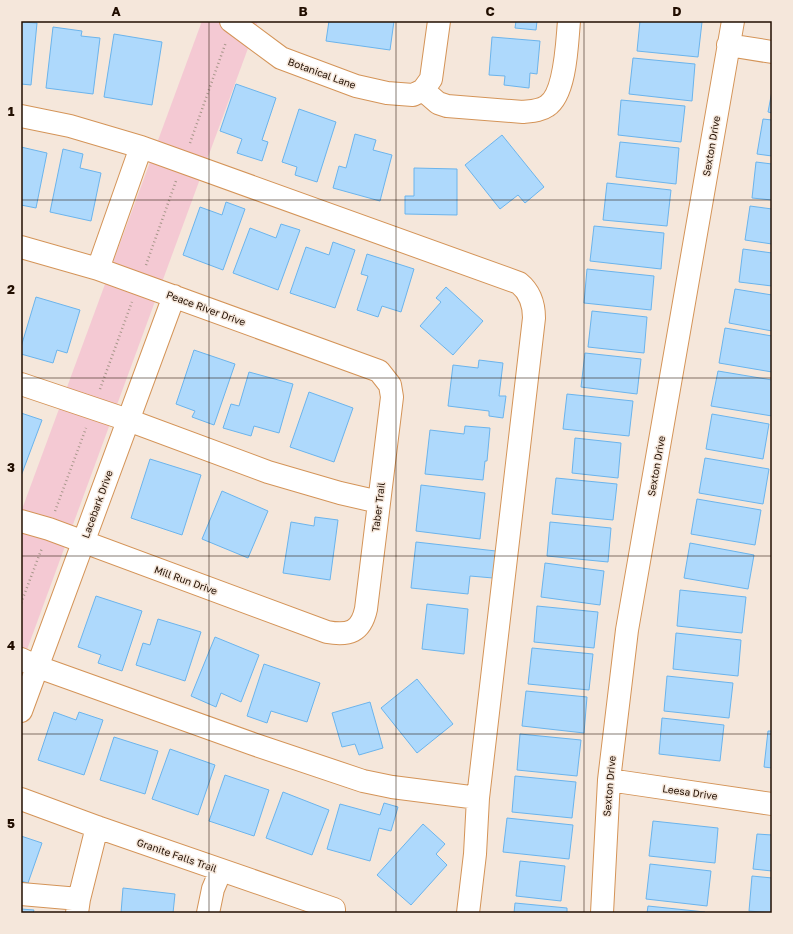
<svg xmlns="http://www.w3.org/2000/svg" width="793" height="934" viewBox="0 0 793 934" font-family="'Golos Text',sans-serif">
	<rect width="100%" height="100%" fill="#f5e7db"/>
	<path fill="#f4c9d3" d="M 202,21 L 258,21 L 21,666 L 21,512 Z"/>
	<path fill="#aed9fc" stroke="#6bb4ec" d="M 329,21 L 394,21 L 390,50 L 326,41 Z
		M 516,21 L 537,21 L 536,30 L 515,28 Z
		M 640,21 L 702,22 L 698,57 L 637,51 Z
		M 21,22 L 37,23 L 31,85 L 21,84 Z
		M 53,27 L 82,31 L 81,36 L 100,38 L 93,94 L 46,88 Z
		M 114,34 L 162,42 L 152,105 L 104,97 Z
		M 492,37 L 540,41 L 537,74 L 530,73 L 529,88 L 504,85 L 505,76 L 489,75 Z
		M 633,58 L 695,64 L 692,101 L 629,94 Z
		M 236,84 L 276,98 L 262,140 L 268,142 L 262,161 L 237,153 L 242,139 L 220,131 Z
		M 772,91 L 772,113 L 768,112 Z
		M 621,100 L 685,106 L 681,142 L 618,135 Z
		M 299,109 L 336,122 L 317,182 L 295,175 L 297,167 L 282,162 Z
		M 763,119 L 772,120 L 772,156 L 757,154 Z
		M 355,134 L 376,140 L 373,150 L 392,155 L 380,201 L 333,188 L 339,166 L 346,168 Z
		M 502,135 L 544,187 L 525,203 L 518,195 L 500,209 L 465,165 Z
		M 620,142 L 679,148 L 676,184 L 616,177 Z
		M 21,147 L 47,153 L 36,208 L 21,205 Z
		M 63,149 L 83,154 L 80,168 L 101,173 L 91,221 L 50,212 Z
		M 756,162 L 772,164 L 772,200 L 752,198 Z
		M 414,168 L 457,169 L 457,215 L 405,214 L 405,196 L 414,196 Z
		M 607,183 L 671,190 L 667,226 L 603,220 Z
		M 226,202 L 245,209 L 223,270 L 183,255 L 200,207 L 222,215 Z
		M 750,206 L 772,209 L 772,244 L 745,240 Z
		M 281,224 L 300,230 L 278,290 L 233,273 L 250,228 L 276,238 Z
		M 594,226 L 664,233 L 661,269 L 590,261 Z
		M 333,242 L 355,250 L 335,308 L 290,293 L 306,247 L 329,255 Z
		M 743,249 L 772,253 L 772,286 L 739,282 Z
		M 367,254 L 414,269 L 401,312 L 382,306 L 378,317 L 357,310 L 368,276 L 361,274 Z
		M 587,269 L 654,276 L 651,310 L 584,303 Z
		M 446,287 L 483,321 L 453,355 L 420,326 L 441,302 L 436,298 Z
		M 735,289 L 772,295 L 772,331 L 729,323 Z
		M 36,297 L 80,310 L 67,353 L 57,350 L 53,363 L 21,354 L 21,347 Z
		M 592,311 L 647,317 L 644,353 L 588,347 Z
		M 725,328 L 772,336 L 772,372 L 719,363 Z
		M 194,350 L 235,364 L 214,425 L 192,417 L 195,411 L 176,404 Z
		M 585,353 L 641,359 L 637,394 L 581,387 Z
		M 479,360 L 503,363 L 499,396 L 506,396 L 503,418 L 489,416 L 489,411 L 448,406 L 453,365 L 478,368 Z
		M 718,371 L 772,380 L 772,416 L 711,406 Z
		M 249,372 L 293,384 L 279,433 L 254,426 L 251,436 L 223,428 L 231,404 L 239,406 Z
		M 309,392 L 353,408 L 334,462 L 290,447 Z
		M 567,394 L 633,401 L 629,436 L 563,429 Z
		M 21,413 L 42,420 L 21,476 Z
		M 712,414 L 769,424 L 763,459 L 706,449 Z
		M 465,426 L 490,428 L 487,461 L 485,461 L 483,480 L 425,474 L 430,430 L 464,434 Z
		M 575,438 L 621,443 L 618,478 L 572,473 Z
		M 705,458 L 769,469 L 763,504 L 699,493 Z
		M 150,459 L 201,475 L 182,535 L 131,518 Z
		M 556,478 L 617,484 L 613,520 L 552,514 Z
		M 421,485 L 485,493 L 480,539 L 416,531 Z
		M 222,491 L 268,511 L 248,558 L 202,539 Z
		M 697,499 L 761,510 L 755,545 L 691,534 Z
		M 315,517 L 338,520 L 330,580 L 283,573 L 291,522 L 314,526 Z
		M 550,522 L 611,528 L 608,562 L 547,556 Z
		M 416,542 L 496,551 L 493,578 L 470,576 L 468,594 L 411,588 Z
		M 690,543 L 754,555 L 748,589 L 684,578 Z
		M 545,563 L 604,571 L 600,605 L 541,597 Z
		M 680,590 L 746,597 L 742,633 L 677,626 Z
		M 96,596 L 142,611 L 122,671 L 98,663 L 101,655 L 78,647 Z
		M 427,604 L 468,609 L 464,654 L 422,649 Z
		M 537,606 L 598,612 L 594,648 L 534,642 Z
		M 158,619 L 201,632 L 185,681 L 136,665 L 143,643 L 150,645 Z
		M 676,633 L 741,640 L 738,676 L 673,669 Z
		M 215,637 L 259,655 L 241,702 L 221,693 L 216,707 L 191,696 Z
		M 532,648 L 593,654 L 589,690 L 528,684 Z
		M 264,664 L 320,683 L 307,722 L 271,711 L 267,723 L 247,716 Z
		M 667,676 L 733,683 L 729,718 L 664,711 Z
		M 417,679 L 453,724 L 417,753 L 381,708 Z
		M 526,691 L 587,697 L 584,733 L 522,726 Z
		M 370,702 L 383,748 L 359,755 L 355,744 L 342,747 L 332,713 Z
		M 54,712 L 76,720 L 79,712 L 103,720 L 84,775 L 38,760 Z
		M 662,718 L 724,725 L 720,761 L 659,754 Z
		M 768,731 L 772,731 L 772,768 L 764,767 Z
		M 520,734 L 581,740 L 577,776 L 517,770 Z
		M 114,737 L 158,751 L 145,794 L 100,780 Z
		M 170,749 L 215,765 L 198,815 L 152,799 Z
		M 225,775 L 269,790 L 254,836 L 209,821 Z
		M 515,776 L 576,782 L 572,818 L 512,812 Z
		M 283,792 L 329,810 L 312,855 L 266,838 Z
		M 384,803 L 398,807 L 391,831 L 379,828 L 370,861 L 327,849 L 340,804 L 380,815 Z
		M 507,818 L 573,825 L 569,859 L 503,852 Z
		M 653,821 L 718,828 L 715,863 L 649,856 Z
		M 423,824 L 445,844 L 436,854 L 447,865 L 411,905 L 377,875 Z
		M 757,834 L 772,835 L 772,871 L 753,869 Z
		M 21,836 L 42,843 L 28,883 L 21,881 Z
		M 520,861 L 565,866 L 561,901 L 516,896 Z
		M 650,864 L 711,871 L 707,906 L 646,899 Z
		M 752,876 L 772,878 L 772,913 L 749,911 Z
		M 123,888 L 175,894 L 173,913 L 121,913 Z
		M 515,903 L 567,908 L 567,913 L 514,913 Z
		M 648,906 L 705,912 L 705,913 L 647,913 Z
		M 21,909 L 34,910 L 33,913 L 21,913 Z"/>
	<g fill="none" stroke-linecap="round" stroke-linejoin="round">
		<g stroke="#d49458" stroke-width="24">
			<path id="minor" d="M 231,21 L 281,58 L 356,86 L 387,93 L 413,95 L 423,90 L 431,79 L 439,21
				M 728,45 L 772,52
				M 423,90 L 438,103 L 447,106 L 523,112 C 531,111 540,111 547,106 C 566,94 567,42 569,21
				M 21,116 L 70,126 L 141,147 L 519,283 C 530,292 534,304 534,318 L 478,798 L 475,854 L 468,913
				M 21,247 L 98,269 L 379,371 L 390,385 L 392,397 L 366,609 C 361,632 349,636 327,632 L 49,529 L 21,521
				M 98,269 L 141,147
				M 21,384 L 128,420 L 268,472 L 340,493 L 379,502
				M 21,659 L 38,667 L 253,744 L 363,781 L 392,787 L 478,798
				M 21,711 L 174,296
				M 609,780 L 772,804
				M 21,799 L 97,827 L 334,909 L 334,913
				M 21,894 L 79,899
				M 77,913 L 79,899 L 97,827
				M 208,913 L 213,889 L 221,870
				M 602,913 L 609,780 L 627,630 L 733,21"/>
		</g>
		<path stroke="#a69689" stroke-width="2.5" stroke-dasharray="1 3" stroke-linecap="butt" d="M 190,143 L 226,42
			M 146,265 L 176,181
			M 100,389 L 132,302
			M 55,511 L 86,428
			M 21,603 L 42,548"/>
		<use href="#minor" stroke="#fff" stroke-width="22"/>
	</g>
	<path fill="none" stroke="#210e00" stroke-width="1" stroke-opacity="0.55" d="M 209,21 L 209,913M 396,21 L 396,913M 584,21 L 584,913M 21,200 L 772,200M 21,378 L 772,378M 21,556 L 772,556M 21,734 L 772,734"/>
	<g text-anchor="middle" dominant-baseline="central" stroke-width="3" stroke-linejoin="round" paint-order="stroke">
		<g font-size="10" fill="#210e00" stroke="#f5e7db">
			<text transform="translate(322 73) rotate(20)">Botanical Lane</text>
			<text transform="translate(711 146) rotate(-80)">Sexton Drive</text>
			<text transform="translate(206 308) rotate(20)">Peace River Drive</text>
			<text transform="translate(656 466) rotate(-80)">Sexton Drive</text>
			<text transform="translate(97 504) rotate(-70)">Lacebark Drive</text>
			<text transform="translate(378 507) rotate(-83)">Taber Trail</text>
			<text transform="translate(186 580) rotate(20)">Mill Run Drive</text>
			<text transform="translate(609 786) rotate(-85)">Sexton Drive</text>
			<text transform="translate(690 792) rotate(8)">Leesa Drive</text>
			<text transform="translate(177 855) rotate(19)">Granite Falls Trail</text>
		</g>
	</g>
	<rect width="793" height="934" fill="none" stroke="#f5e7db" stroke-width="44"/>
	<rect x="22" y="22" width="749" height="890" fill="none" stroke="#210e00" stroke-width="1.5"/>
	<g font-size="13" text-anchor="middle" font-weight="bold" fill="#210e00">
		<text x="116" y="16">A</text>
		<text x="303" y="16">B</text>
		<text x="490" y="16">C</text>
		<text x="677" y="16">D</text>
		<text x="11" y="116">1</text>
		<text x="11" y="294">2</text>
		<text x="11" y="472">3</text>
		<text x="11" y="650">4</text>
		<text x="11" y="828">5</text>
	</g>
</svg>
